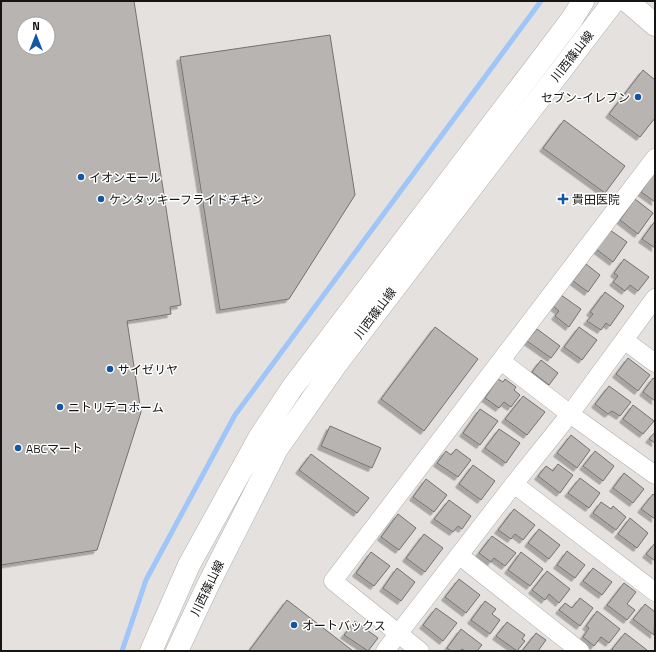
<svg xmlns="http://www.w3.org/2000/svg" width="656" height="652" viewBox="0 0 656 652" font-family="'Titillium Web','Noto Sans JP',sans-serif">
	<defs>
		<filter id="shadow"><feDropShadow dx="-3.5" dy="3.5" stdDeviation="0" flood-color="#0004"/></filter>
	</defs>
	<rect width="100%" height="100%" fill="#e4e1de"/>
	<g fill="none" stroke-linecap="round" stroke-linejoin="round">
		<path stroke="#9fc5f9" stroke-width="5" d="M 122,651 L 146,580 L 235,415 L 541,1"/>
	</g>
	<path fill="#b7b4b1" stroke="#757270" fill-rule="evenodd" filter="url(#shadow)" d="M 1,1 L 134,1 L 181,305 L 170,307 L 171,314 L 127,321 L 141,412 L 97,550 L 1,565 ZM 24,24 L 48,24 L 48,48 L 24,48 Z
		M 330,35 L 355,195 L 289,299 L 220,310 L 180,57 Z
		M 643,70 L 655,80 L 655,118 L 640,137 L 609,114 Z
		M 564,120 L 625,166 L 605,193 L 543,148 Z
		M 655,172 L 655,202 L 641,192 Z
		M 635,199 L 653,213 L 638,234 L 620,220 Z
		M 655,221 L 655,248 L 642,239 Z
		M 610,230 L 627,242 L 613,262 L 596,249 Z
		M 624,259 L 649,277 L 638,291 L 630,285 L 625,291 L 613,282 L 618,276 L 614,273 Z
		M 586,264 L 600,275 L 588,292 L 573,281 Z
		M 605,292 L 624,306 L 610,326 L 606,323 L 601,330 L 587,321 L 593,314 L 590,312 Z
		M 561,295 L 581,309 L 569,327 L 555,316 L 559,311 L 553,306 Z
		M 435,327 L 478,359 L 424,431 L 381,399 Z
		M 579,327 L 597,340 L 582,360 L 564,347 Z
		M 537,329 L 560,346 L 551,358 L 527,341 Z
		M 628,358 L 650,375 L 638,391 L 616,374 Z
		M 541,360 L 558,373 L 549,385 L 532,372 Z
		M 653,378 L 655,380 L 655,401 L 643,392 Z
		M 498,379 L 503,382 L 505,379 L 516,387 L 514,390 L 520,395 L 511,407 L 504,402 L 499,408 L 485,398 Z
		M 609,386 L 631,402 L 620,416 L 612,411 L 608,414 L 595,404 Z
		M 523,396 L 545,412 L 527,435 L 505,419 Z
		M 633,405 L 654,421 L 643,434 L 623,419 Z
		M 480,409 L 498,421 L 480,445 L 463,433 Z
		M 330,426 L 381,448 L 372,468 L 321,446 Z
		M 499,429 L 520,443 L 506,463 L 485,448 Z
		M 655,432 L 655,443 L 649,439 Z
		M 571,435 L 590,450 L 577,468 L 557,453 Z
		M 456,449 L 471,460 L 458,477 L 437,463 L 446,451 L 451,455 Z
		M 595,451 L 614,466 L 603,481 L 583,466 Z
		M 311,454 L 369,498 L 357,513 L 299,470 Z
		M 558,464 L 573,475 L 560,493 L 538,476 L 546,466 L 553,471 Z
		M 473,465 L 495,481 L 481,500 L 459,484 Z
		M 624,473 L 644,489 L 633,503 L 613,488 Z
		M 580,478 L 600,493 L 589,508 L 568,493 Z
		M 426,479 L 447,495 L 434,512 L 413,497 Z
		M 653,494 L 655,496 L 655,519 L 641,509 Z
		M 449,500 L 471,516 L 462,529 L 458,526 L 453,532 L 434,519 Z
		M 601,502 L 611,509 L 613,506 L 626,517 L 616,530 L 593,513 Z
		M 514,509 L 535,525 L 523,540 L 515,534 L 511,539 L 498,530 Z
		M 398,514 L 416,528 L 399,550 L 381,537 Z
		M 630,518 L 648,533 L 637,548 L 618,534 Z
		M 539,529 L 560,545 L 549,559 L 528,543 Z
		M 424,534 L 443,548 L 425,572 L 406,558 Z
		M 492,536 L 516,553 L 505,566 L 494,558 L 491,562 L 479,553 Z
		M 655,543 L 655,561 L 646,554 Z
		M 567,551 L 585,565 L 575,578 L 557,565 Z
		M 371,552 L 390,566 L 374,586 L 356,573 Z
		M 521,552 L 543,569 L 530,586 L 508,570 Z
		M 397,568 L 415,582 L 401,601 L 383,588 Z
		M 593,568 L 612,582 L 602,595 L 583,581 Z
		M 547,571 L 570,589 L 559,603 L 549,594 L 545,600 L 532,590 Z
		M 459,579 L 480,595 L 466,613 L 445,597 Z
		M 624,583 L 636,592 L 627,604 L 635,610 L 627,620 L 607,605 Z
		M 580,598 L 593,608 L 580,626 L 559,610 L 565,603 L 572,608 Z
		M 287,600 L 353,651 L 249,651 Z
		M 485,601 L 496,609 L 492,614 L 500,620 L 490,634 L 471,620 Z
		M 645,604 L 655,612 L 654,635 L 633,619 Z
		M 436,608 L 457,623 L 443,641 L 423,625 Z
		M 597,611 L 620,629 L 609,643 L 601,637 L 594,646 L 583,637 L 589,628 L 586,626 Z
		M 355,621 L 378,638 L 368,651 L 344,635 Z
		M 507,622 L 525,635 L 522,639 L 525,641 L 517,651 L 496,636 Z
		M 461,629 L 482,645 L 477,651 L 465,651 L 462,649 L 460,651 L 451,651 L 447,648 Z
		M 536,633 L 546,640 L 538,651 L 522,651 Z
		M 625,633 L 647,650 L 646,651 L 614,651 L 612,649 Z"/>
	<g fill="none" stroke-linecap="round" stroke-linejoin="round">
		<g stroke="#b1aeab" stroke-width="19">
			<path id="street" d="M 624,340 L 655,363
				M 501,361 L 570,414 L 655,475
				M 514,484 L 655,592
				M 460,556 L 580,651
				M 385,651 L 514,484 L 570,414 L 655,298
				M 420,651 L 333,581 L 655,158"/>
		</g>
		<g stroke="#b1aeab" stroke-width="23">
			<path id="secondary" d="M 627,1 L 655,25"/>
		</g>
		<g stroke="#b1aeab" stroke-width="23">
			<path id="primary" d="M 151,651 L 189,565 L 259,438 L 292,388 L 572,19 L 583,1
				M 177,651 L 208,585 L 277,449 L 338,362 L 614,1"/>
		</g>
		<use href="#street" stroke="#fff" stroke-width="18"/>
		<use href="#secondary" stroke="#fff" stroke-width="22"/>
		<use href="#primary" stroke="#fff" stroke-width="22"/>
	</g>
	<g fill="#1456a6" stroke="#fff" stroke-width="1.5">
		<circle cx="638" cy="97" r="4"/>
		<circle cx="81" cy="177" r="4"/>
		<circle cx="101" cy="199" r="4"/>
		<path d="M561 193h4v4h4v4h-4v4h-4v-4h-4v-4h4z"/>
		<circle cx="110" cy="369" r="4"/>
		<circle cx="60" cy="407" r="4"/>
		<circle cx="18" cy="448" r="4"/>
		<circle cx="294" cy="625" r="4"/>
	</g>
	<g text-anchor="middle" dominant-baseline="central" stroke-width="3" stroke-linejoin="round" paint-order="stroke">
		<g font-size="12" fill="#161514" stroke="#fff">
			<text transform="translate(572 56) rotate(-52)">川西篠山線</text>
			<text transform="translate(375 313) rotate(-53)">川西篠山線</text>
			<text transform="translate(207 588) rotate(-64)">川西篠山線</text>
		</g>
		<g font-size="12" fill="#161514" stroke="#fff" text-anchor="start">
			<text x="630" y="97" text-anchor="end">セブン-イレブン</text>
			<text x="89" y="177">イオンモール</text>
			<text x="109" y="199">ケンタッキーフライドチキン</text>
			<text x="572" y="199">貴田医院</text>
			<text x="118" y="369">サイゼリヤ</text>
			<text x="68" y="407">ニトリデコホーム</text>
			<text x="26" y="448">ABCマート</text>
			<text x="302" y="625">オートバックス</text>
		</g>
	</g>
	<rect width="656" height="652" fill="none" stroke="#161514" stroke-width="4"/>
	<g transform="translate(36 36)"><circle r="19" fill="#ffffff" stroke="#a2a1a1"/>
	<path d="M0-3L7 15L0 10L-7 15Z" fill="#1456a6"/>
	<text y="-6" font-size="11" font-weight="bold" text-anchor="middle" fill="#161514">N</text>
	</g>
</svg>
